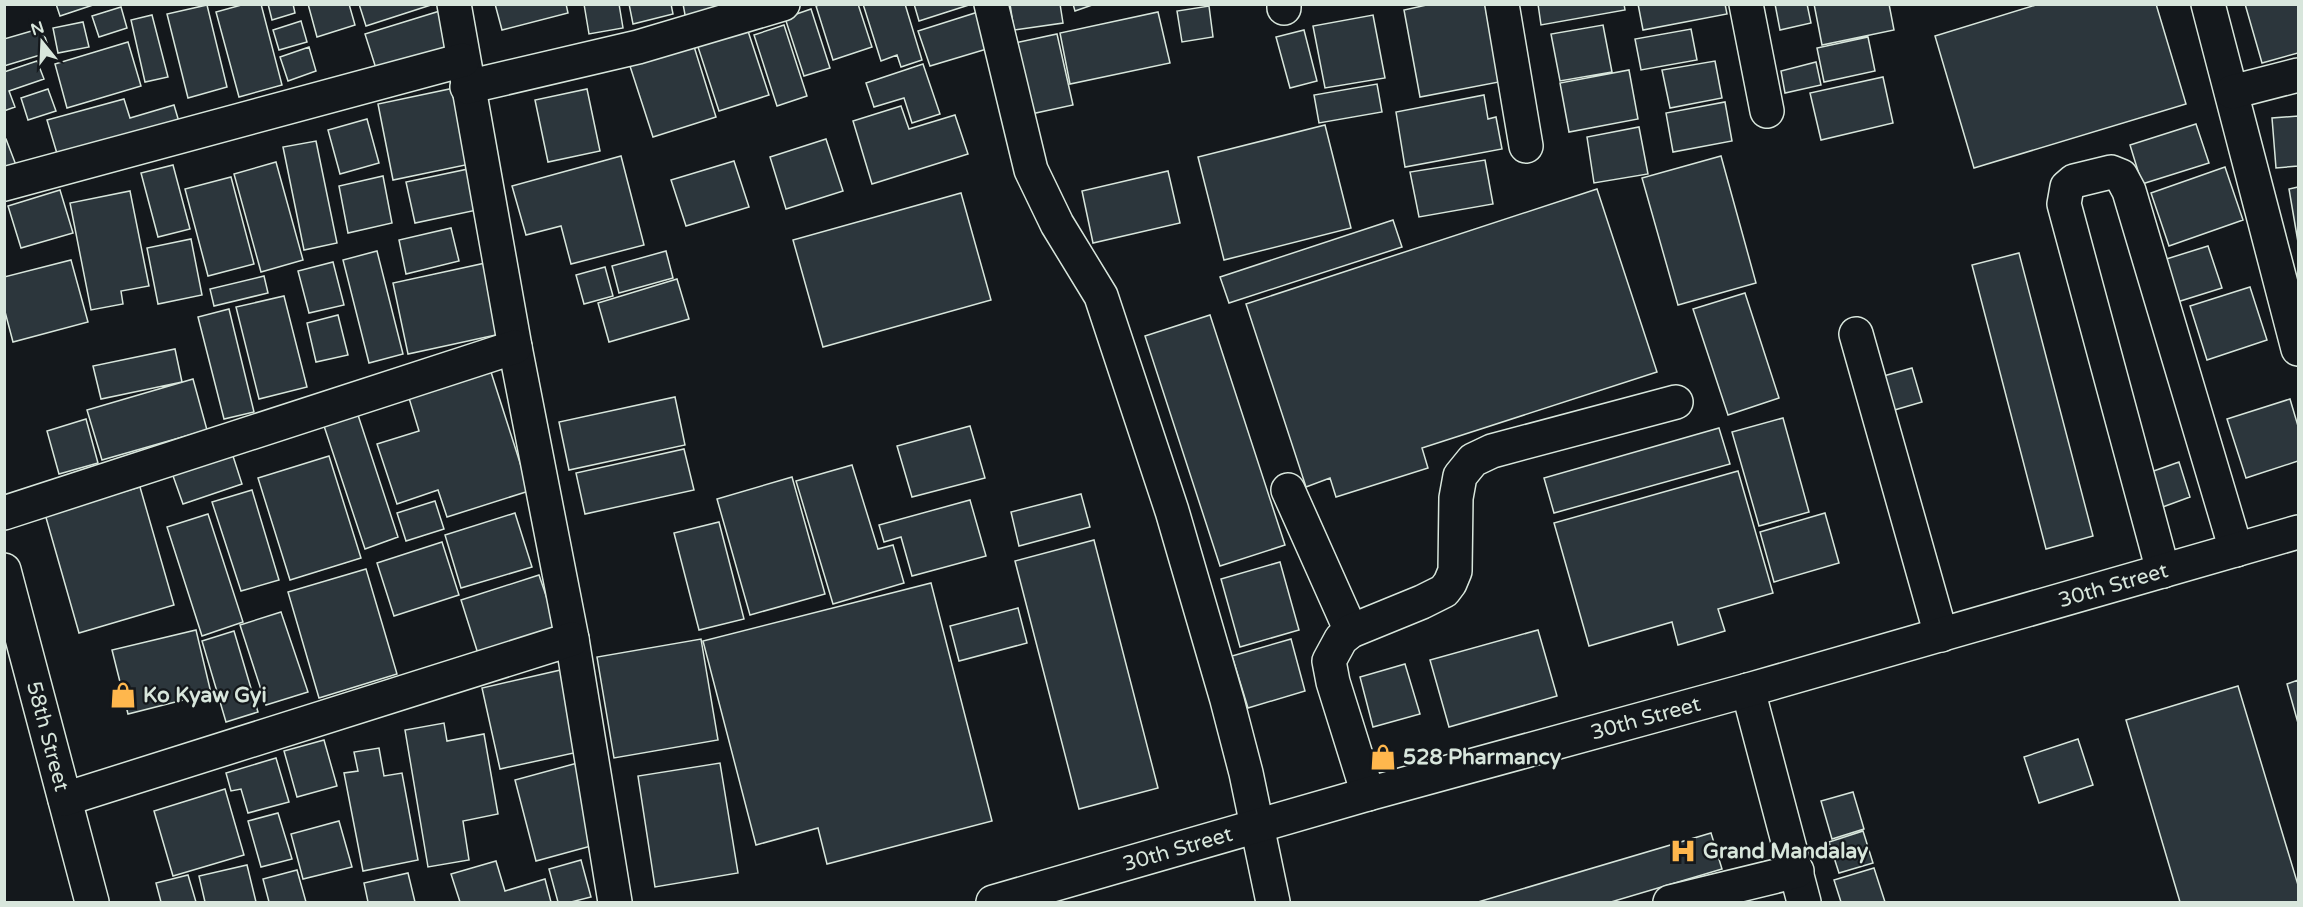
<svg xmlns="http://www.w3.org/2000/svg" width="2303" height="907" viewBox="0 0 2303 907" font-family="'Varela Round',sans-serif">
	<rect width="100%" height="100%" fill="#14181c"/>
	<path fill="#2c363c" stroke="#d8e6dc" stroke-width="1.5" d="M 56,4 L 96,4 L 60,16 Z
		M 245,4 L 261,4 L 282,85 L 239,97 L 216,12 Z
		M 268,4 L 293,4 L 295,13 L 272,20 Z
		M 308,4 L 349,4 L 355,25 L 317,37 Z
		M 359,4 L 434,4 L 366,26 Z
		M 495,4 L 566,4 L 568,13 L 502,30 Z
		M 584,4 L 619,4 L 623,28 L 589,34 Z
		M 629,4 L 671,4 L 673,14 L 633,24 Z
		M 683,4 L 756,4 L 686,20 Z
		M 822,4 L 858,4 L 872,47 L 833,60 L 816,6 Z
		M 863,4 L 905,4 L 922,60 L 901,67 L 897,55 L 881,61 Z
		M 914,4 L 972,4 L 919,21 Z
		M 1010,4 L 1060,4 L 1063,23 L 1014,30 Z
		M 1073,4 L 1095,4 L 1075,11 Z
		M 1431,4 L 1485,4 L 1499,82 L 1420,97 L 1404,10 Z
		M 1538,4 L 1624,4 L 1625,10 L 1541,25 Z
		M 1638,4 L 1725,4 L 1727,14 L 1643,30 Z
		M 1775,4 L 1807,4 L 1811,23 L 1780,30 Z
		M 1814,4 L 1889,4 L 1894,30 L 1822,45 Z
		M 2039,4 L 2156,4 L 2186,104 L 1974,168 L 1935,36 Z
		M 2245,4 L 2298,4 L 2298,53 L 2262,63 Z
		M 207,5 L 227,87 L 188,98 L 167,14 Z
		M 1209,6 L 1213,37 L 1182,42 L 1177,11 Z
		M 121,7 L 127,28 L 99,37 L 92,16 Z
		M 811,9 L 830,68 L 804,76 L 785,18 Z
		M 443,10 L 457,57 L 380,81 L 365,34 Z
		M 978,12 L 990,48 L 930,66 L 918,31 Z
		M 1158,12 L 1170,63 L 1070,84 L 1060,33 Z
		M 152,15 L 168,77 L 145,82 L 131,20 Z
		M 1373,15 L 1385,78 L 1325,88 L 1313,26 Z
		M 301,21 L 307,42 L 279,50 L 273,30 Z
		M 83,22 L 89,47 L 58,53 L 53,28 Z
		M 784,25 L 807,96 L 777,106 L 754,35 Z
		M 1603,25 L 1612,72 L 1560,81 L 1551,34 Z
		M 42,28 L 50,52 L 4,66 L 4,39 Z
		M 747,28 L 769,95 L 719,111 L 697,44 Z
		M 1691,29 L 1697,60 L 1641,70 L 1635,39 Z
		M 1304,30 L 1317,81 L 1290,88 L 1276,37 Z
		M 1057,34 L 1073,105 L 1031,114 L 1015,43 Z
		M 1868,37 L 1875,71 L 1824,82 L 1817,48 Z
		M 692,40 L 716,117 L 653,137 L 628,60 Z
		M 128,42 L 141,86 L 67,108 L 55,64 Z
		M 309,47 L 316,71 L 288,81 L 280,57 Z
		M 37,61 L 44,79 L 9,91 L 15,107 L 4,111 L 4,72 Z
		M 1715,61 L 1722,98 L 1670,108 L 1662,70 Z
		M 1816,62 L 1821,85 L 1785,93 L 1781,71 Z
		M 923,64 L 940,114 L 912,123 L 904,98 L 874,107 L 866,83 Z
		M 1629,70 L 1638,119 L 1569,132 L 1560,83 Z
		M 1883,77 L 1893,123 L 1821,140 L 1810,93 Z
		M 1377,84 L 1382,112 L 1319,123 L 1314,95 Z
		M 459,87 L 475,163 L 393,180 L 378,104 Z
		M 48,89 L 56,111 L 28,120 L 21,98 Z
		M 587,89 L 600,151 L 548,162 L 535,100 Z
		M 1484,95 L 1488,119 L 1496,117 L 1502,149 L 1405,167 L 1396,112 Z
		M 124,99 L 130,118 L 174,105 L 182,132 L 61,167 L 47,120 Z
		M 1725,102 L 1732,141 L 1673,152 L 1666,113 Z
		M 901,106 L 909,129 L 955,115 L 968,154 L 872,184 L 853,121 Z
		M 2298,116 L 2298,166 L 2276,168 L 2272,118 Z
		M 367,119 L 379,163 L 340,174 L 328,130 Z
		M 2196,124 L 2209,163 L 2142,184 L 2130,145 Z
		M 1325,125 L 1351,228 L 1224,260 L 1198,157 Z
		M 1639,127 L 1648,174 L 1594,183 L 1587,137 Z
		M 4,139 L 6,139 L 19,173 L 4,178 Z
		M 826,139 L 843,191 L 786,209 L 770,157 Z
		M 316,141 L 337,243 L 304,250 L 283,147 Z
		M 621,156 L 644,245 L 571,264 L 561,226 L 526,235 L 512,186 Z
		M 1721,156 L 1756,283 L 1678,305 L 1642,178 Z
		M 1485,160 L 1493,204 L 1419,217 L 1410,172 Z
		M 734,161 L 749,207 L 686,226 L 671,180 Z
		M 276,162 L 303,260 L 261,272 L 234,174 Z
		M 173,165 L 190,229 L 158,237 L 141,173 Z
		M 2225,167 L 2243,220 L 2169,246 L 2151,193 Z
		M 468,169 L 477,210 L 415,223 L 406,182 Z
		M 1168,171 L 1180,223 L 1093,243 L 1082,191 Z
		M 383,176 L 392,223 L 348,233 L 339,186 Z
		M 231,177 L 254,264 L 208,276 L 185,189 Z
		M 2298,187 L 2298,242 L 2289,189 Z
		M 1597,189 L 1657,372 L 1422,448 L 1428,468 L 1336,497 L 1330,478 L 1306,487 L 1246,304 Z
		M 60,190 L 73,233 L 21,248 L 8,206 Z
		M 130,191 L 149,286 L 121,291 L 123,304 L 91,310 L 70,203 Z
		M 961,193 L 991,300 L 823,347 L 793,240 Z
		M 1393,220 L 1402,247 L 1229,303 L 1220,277 Z
		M 451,228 L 459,261 L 406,274 L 399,240 Z
		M 191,239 L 202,295 L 158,304 L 147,248 Z
		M 2208,246 L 2222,288 L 2174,303 L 2160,261 Z
		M 377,251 L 403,354 L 369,363 L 343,260 Z
		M 666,251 L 673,278 L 619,293 L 612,266 Z
		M 2019,253 L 2093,536 L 2046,549 L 1972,265 Z
		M 71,260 L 88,322 L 13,342 L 4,308 L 4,277 Z
		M 333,262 L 344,305 L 309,313 L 298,271 Z
		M 490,262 L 505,333 L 408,354 L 393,283 Z
		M 605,267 L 613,296 L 584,304 L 576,275 Z
		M 264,276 L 268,293 L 214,306 L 210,289 Z
		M 677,279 L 689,319 L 609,342 L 598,303 Z
		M 2250,287 L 2267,340 L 2207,360 L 2190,306 Z
		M 1745,293 L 1779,398 L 1728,415 L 1693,309 Z
		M 284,296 L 307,387 L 259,399 L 236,307 Z
		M 229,309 L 254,412 L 224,419 L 198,317 Z
		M 338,315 L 348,355 L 316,362 L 307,323 Z
		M 1210,315 L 1285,545 L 1220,566 L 1145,336 Z
		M 175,349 L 182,382 L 101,399 L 93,366 Z
		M 1912,368 L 1922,402 L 1891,411 L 1880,377 Z
		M 491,372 L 529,491 L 447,517 L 438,490 L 397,504 L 377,444 L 419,431 L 409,398 Z
		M 193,379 L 207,430 L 102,460 L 87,410 Z
		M 675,397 L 685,445 L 569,470 L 559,422 Z
		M 2290,399 L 2298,426 L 2298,461 L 2246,478 L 2227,419 Z
		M 358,415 L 398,537 L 365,549 L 324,426 Z
		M 1783,418 L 1809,512 L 1759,526 L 1732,432 Z
		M 86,419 L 98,463 L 59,474 L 47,431 Z
		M 970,426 L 985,478 L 912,497 L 897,446 Z
		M 1719,428 L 1730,464 L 1554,513 L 1544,478 Z
		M 684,449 L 694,490 L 585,514 L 576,473 Z
		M 232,453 L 242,484 L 183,504 L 172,473 Z
		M 329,456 L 361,558 L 290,580 L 258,478 Z
		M 2179,462 L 2190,497 L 2160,508 L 2148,473 Z
		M 852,465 L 878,549 L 893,545 L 904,583 L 833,604 L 796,481 Z
		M 1738,471 L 1773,593 L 1718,609 L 1725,631 L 1678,645 L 1672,622 L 1589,646 L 1554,523 Z
		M 792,477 L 825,594 L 750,615 L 717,499 Z
		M 140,487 L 174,605 L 79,633 L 45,514 Z
		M 252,490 L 279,580 L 241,591 L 212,502 Z
		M 1081,494 L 1090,527 L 1019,546 L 1011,512 Z
		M 970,500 L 986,556 L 912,576 L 901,537 L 884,542 L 879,525 Z
		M 435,501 L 444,529 L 406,541 L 397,513 Z
		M 515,513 L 532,567 L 461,588 L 445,535 Z
		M 1825,513 L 1839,563 L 1774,582 L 1760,532 Z
		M 208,514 L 243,622 L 202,636 L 167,527 Z
		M 719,522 L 744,619 L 699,630 L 674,533 Z
		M 1094,540 L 1158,788 L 1079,809 L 1015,561 Z
		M 442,542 L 459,595 L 394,616 L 377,563 Z
		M 1280,562 L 1299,630 L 1240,647 L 1221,579 Z
		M 366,569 L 397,674 L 319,698 L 288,592 Z
		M 539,575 L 559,634 L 480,660 L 461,600 Z
		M 931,583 L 992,821 L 827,864 L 818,828 L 756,845 L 703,641 Z
		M 1018,608 L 1027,643 L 959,661 L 950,626 Z
		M 281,612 L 308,692 L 266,705 L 240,625 Z
		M 196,630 L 211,693 L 128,714 L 112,650 Z
		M 1538,630 L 1557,696 L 1449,727 L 1430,660 Z
		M 234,631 L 258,712 L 226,722 L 202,641 Z
		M 701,639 L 718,740 L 614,758 L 597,657 Z
		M 1291,639 L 1305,691 L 1248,708 L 1232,656 Z
		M 1405,664 L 1420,714 L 1373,727 L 1360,677 Z
		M 565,669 L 583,751 L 500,769 L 482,688 Z
		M 2298,680 L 2298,723 L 2287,684 Z
		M 2238,686 L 2298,885 L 2298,902 L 2180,902 L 2126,720 Z
		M 444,723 L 447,741 L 484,734 L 498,814 L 463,821 L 469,860 L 428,867 L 405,730 Z
		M 2078,739 L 2093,785 L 2039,803 L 2024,757 Z
		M 324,740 L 337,786 L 297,797 L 284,751 Z
		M 379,748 L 384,776 L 402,773 L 418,860 L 363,871 L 344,773 L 358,771 L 354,752 Z
		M 276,758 L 289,802 L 248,813 L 241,789 L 231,791 L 226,773 Z
		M 581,762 L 602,843 L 536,861 L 515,780 Z
		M 720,763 L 738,873 L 655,887 L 638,776 Z
		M 225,789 L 244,855 L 173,876 L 154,811 Z
		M 1853,792 L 1864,829 L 1832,839 L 1821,801 Z
		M 278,813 L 292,859 L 261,867 L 248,821 Z
		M 339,821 L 352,867 L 303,879 L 291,834 Z
		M 1863,831 L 1873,863 L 1839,873 L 1829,842 Z
		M 1711,833 L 1722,869 L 1611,902 L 1478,902 Z
		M 581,860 L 591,897 L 571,902 L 558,902 L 549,869 Z
		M 496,861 L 505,891 L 545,879 L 551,902 L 460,902 L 451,874 Z
		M 247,865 L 256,902 L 205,902 L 199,876 Z
		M 1874,868 L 1885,902 L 1841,902 L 1834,880 Z
		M 297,870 L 306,902 L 269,902 L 263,879 Z
		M 408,873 L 415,902 L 368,902 L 364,883 Z
		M 188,875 L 196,902 L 161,902 L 156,883 Z"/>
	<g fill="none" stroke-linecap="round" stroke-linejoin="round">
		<g stroke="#d8e6dc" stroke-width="36">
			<g id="minor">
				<path d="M 454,4 L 515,347 L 572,639 L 615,902"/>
				<path d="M 991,4 L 1031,170 L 1057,224 L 1101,296 L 1172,511 L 1227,700 L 1246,773 L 1273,902"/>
				<path d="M 1284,4 L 1284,8"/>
				<path d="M 1502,4 L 1526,146"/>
				<path d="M 1746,4 L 1767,111"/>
				<path d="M 2208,4 L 2298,349"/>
				<path d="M 467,87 L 638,47 L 783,4"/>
				<path d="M 2232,92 L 2298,75"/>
				<path d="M 4,184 L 463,60"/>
				<path d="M 1856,334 L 1941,635"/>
				<path d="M 1288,490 L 1351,631"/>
				<path d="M 4,513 L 515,347"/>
				<path id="s1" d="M 4,570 L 92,902"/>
				<path d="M 2163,571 L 2064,204 L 2067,187 L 2074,181 L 2111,172 L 2121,176 L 2129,191 L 2236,550"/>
				<path d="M 1748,690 L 1804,902"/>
				<path d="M 1368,794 L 1333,682 L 1329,661 L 1341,639 L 1351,631 L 1422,602 L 1444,591 L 1450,583 L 1455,571 L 1456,498 L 1460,476 L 1473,460 L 1492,451 L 1676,402"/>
				<path d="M 65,799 L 572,639"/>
				<path d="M 1670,902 L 1797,871"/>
			</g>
		</g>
		<g stroke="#d8e6dc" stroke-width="36">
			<g id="major">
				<path id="s2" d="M 993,902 L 1368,794 L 1748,690 L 2298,532"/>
			</g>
		</g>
		<use href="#minor" stroke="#14181c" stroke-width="33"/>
		<use href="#major" stroke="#14181c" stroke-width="33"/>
	</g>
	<defs>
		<g id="shop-bare" transform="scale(2.07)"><path d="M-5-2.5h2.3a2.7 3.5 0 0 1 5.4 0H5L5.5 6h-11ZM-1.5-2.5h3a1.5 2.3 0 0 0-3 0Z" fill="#ffb74d" stroke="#14181c" stroke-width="2.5" paint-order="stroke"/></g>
		<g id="hospital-bare" transform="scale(2.07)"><path d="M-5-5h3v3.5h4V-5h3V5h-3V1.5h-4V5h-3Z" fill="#ffb74d" stroke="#14181c" stroke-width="2.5" paint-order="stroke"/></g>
	</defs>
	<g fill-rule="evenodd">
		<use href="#shop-bare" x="123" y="695"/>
		<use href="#shop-bare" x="1383" y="757"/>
		<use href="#hospital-bare" x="1683" y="851"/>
	</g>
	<g text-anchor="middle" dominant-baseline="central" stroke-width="4.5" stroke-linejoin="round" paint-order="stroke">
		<g font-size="21" fill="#d8e6dc" stroke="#14181c">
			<text stroke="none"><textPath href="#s2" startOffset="1164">30th Street</textPath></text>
			<text stroke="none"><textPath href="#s2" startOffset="678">30th Street</textPath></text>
			<text stroke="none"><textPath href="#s1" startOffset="172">58th Street</textPath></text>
			<text stroke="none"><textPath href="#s2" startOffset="192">30th Street</textPath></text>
		</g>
		<g font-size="21" font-weight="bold" fill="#d8e6dc" stroke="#14181c" text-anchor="start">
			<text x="143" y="695">Ko Kyaw Gyi</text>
			<text x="1403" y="757">528 Pharmancy</text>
			<text x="1703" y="851">Grand Mandalay</text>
		</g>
	</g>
	<rect width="2303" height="907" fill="none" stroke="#d8e6dc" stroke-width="12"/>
	<g transform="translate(42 42) rotate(342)" stroke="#14181c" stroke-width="4.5" paint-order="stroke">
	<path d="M0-4.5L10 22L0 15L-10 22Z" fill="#d8e6dc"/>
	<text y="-9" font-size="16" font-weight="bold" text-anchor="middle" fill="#d8e6dc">N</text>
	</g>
</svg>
